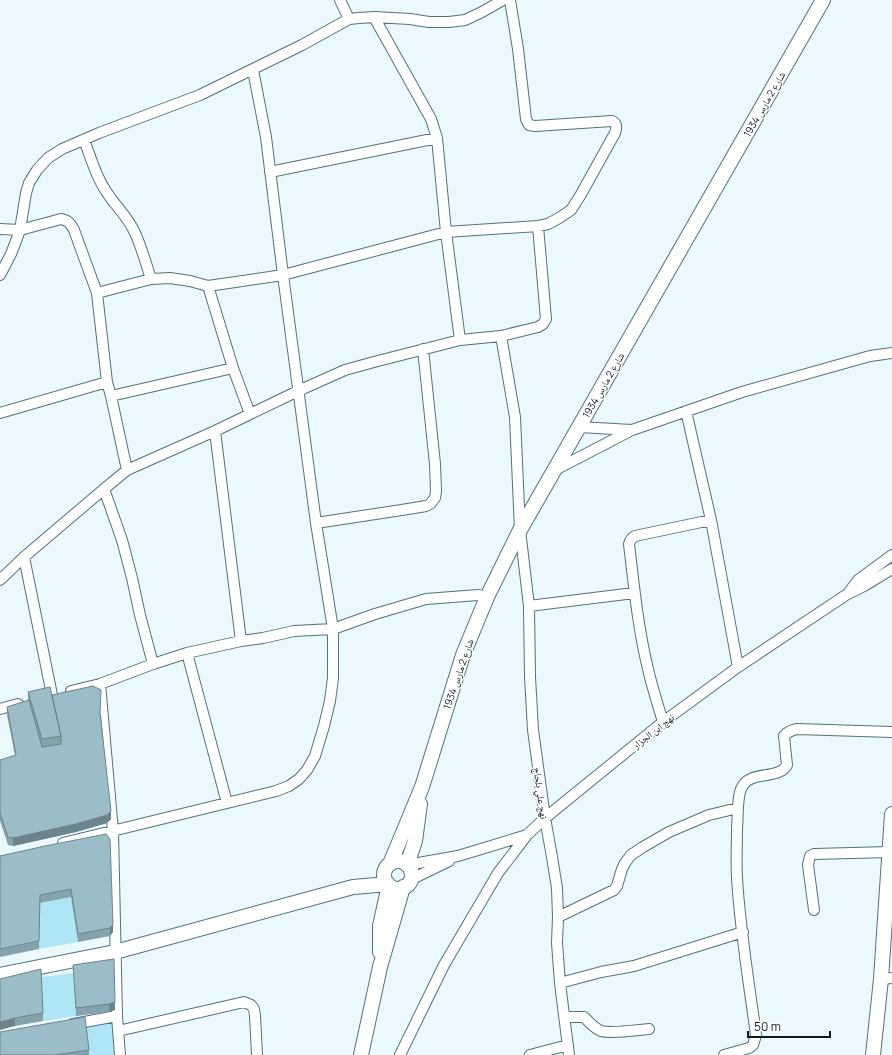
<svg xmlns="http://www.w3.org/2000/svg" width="892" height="1055" viewBox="0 0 892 1055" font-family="Manrope,'Noto Naskh Arabic',sans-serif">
	<rect width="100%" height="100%" fill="#ebf9fd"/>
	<path fill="#aee6f7" d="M 71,897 L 78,942 L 39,949 L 40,903 Z
		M 73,973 L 76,1016 L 43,1021 L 41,977 Z
		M 112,1021 L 115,1023 L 119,1055 L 88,1055 L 85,1025 Z"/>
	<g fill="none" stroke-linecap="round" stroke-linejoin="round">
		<g stroke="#52727c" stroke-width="12">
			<path id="street" d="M 340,0 L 349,19
				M 374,17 L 431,119 L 437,138 L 446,232 L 460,340
				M 84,140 C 90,155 95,174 104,188 C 113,204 128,216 135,233 C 142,248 146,264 151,279
				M 270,172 L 437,138
				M 0,229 L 20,230 L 61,219 C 68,220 71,224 74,230 L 97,293 L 107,382 L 111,396 L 127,470
				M 0,275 L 11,254 L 16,241 L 20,230 L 26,193 L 29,183 L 37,170 L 48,158 L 62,149 L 99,133 L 200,95 L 302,45 L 349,19 L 359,18 L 374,17 L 410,19 L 429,22 L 449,22 L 465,20 L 482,12 L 503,0
				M 208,286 L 233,368 L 250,414
				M 97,293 L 151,279 L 170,278 L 190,281 L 208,286 L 283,275 L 446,232 L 538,226 L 548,224 L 559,218 L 571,210 L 580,196 L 615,133 C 617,127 617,123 612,121 L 535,126 L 529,125 L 526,119 L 518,49 L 510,0
				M 501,336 L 538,327 L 543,324 L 546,319 L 538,226
				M 111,396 L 233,368
				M 686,411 L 711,520 L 738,667
				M 0,413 L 107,382
				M 579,427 L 632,430
				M 215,431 L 241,641
				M 553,471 L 632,430 L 742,392 L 870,356 L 892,353
				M 104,489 L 122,540 L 132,578 L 140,615 L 153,664
				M 316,523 L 408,509 L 426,506 L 430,504 L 435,498 L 436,491 L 435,464 L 423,349
				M 24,557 L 52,695
				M 0,580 L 24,557 L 104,489 L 127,470 L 215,431 L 298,391 L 345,370 L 374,362 L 460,340 L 501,336 L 515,417 L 520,530 L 529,606 L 530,677 L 533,730 L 545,818 L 552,857 L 557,888 L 558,917 L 557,943 L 560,983 L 569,1055
				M 849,592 L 858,580 L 892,555
				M 529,606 L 634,593
				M 187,653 L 227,803
				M 100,684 L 113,831 L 117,1016 L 120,1055
				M 71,691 L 100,684 L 153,664 L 187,653 L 241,641 L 263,638 L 294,631 L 333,629 L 375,614 L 426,599 L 478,595 L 487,597
				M 0,709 L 18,704
				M 663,722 C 658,705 652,687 648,669 C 638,628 634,586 629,544 C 630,540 631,538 635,536 L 711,520
				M 63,843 L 276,791 L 289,786 L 299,779 L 307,770 L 315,756 L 324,726 L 330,701 L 333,678 L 333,629 L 316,523 L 283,275 L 266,137 L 253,70
				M 407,865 L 458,856 L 527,835 L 545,818 L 663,722 L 738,667 L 846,595 L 864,586 L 892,569
				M 410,880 L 449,861
				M 814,910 L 808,865 L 810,856 L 814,854 L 890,852
				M 558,917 L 614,890 L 617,886 L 622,869 L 625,863 L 631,855 L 643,847 L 669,832 L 709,815 L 738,808
				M 881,979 L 892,978
				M 560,983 L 601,972 L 634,966 L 743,932
				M 565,1017 L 584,1017 C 589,1022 594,1028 601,1031 C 611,1034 637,1030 649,1029
				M 73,1024 L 117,1016
				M 118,1031 L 244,1002 L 251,1005 L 254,1009 L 255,1016 L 257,1055
				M 400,1055 L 444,965 L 498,873 L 527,835
				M 530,1055 L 568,1045
				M 724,1055 L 749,1048 L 753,1045 L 756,1035 C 749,983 740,930 737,878 C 736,861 737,845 737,829 C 738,818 737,798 741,789 C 749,769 778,781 787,765 L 784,736 C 788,731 792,730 797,729 L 892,732"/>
		</g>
		<g stroke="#52727c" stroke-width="16">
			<path id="secondary" d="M384 875a14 14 0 1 1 28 0a14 14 0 1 1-28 0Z
				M 390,864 L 422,787 L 463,655 L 487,597 L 520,530 L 823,0
				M 407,865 L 415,841 L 420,804
				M 380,952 L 380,926 L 389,885
				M 0,975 L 115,952 L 353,887 L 388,884
				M 361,1055 L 380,967 L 403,887
				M 873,1055 L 881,979 L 892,814"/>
		</g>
		<use href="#street" stroke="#fff" stroke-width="10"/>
		<use href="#secondary" stroke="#fff" stroke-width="14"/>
	</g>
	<path fill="#85a3ac" d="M 28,692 L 52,695 L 101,714 L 111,819 L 107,823 L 76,832 L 13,846 L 8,845 L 0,821 L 0,760 L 15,755 L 7,715 L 7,707 L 28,700 Z
		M 45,846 L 113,932 L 110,936 L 78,942 L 71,897 L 40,903 L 39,949 L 0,957 L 0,856 Z
		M 73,965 L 115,1010 L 109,1012 L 76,1016 Z
		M 0,979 L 43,1013 L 43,1021 L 15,1026 Z
		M 89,1050 L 89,1055 L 0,1055 Z"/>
	<path fill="#6c848c" d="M 111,811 L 111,819 L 107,823 L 76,832 L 13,846 L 13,838 Z
		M 113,924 L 113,932 L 110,936 L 110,928 Z
		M 115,1002 L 115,1010 L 109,1012 L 109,1004 Z
		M 15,1018 L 15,1026 L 0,1030 L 0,1022 Z"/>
	<path fill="#9bbdc8" stroke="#6c848c" d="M 93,686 L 101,690 L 100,713 L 111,811 L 107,815 L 76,824 L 13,838 L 8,837 L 0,813 L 0,760 L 16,755 L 7,707 L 29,700 L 42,747 L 61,744 L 61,736 L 52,695 Z
		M 50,687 L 61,736 L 42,739 L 28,692 Z
		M 106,834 L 110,839 L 113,924 L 110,928 L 78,934 L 71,889 L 40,895 L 39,941 L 0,949 L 0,856 L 45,846 Z
		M 114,959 L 115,1002 L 109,1004 L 76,1008 L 73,965 Z
		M 41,969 L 43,1013 L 15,1018 L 0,1022 L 0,979 Z
		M 85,1017 L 89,1050 L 55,1055 L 0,1055 L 0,1032 Z"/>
	<g text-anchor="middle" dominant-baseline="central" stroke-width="3" stroke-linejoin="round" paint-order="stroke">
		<g font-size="10" fill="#0c191d" stroke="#fff">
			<text transform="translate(764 104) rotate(-60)">شارع 2 مارس 1934</text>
			<text transform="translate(603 385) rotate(-60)">شارع 2 مارس 1934</text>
			<text transform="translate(458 674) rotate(-71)">شارع 2 مارس 1934</text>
			<text transform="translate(653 731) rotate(-38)">نهج ابن الجزار</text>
			<text transform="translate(541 793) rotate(82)">نهج علي بلحاج</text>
		</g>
	</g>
	<path d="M748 1031v6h82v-6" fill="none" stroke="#0c191d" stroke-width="2"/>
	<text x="754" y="1031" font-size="12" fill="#0c191d" stroke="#ffffff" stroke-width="3" paint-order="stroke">50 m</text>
</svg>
